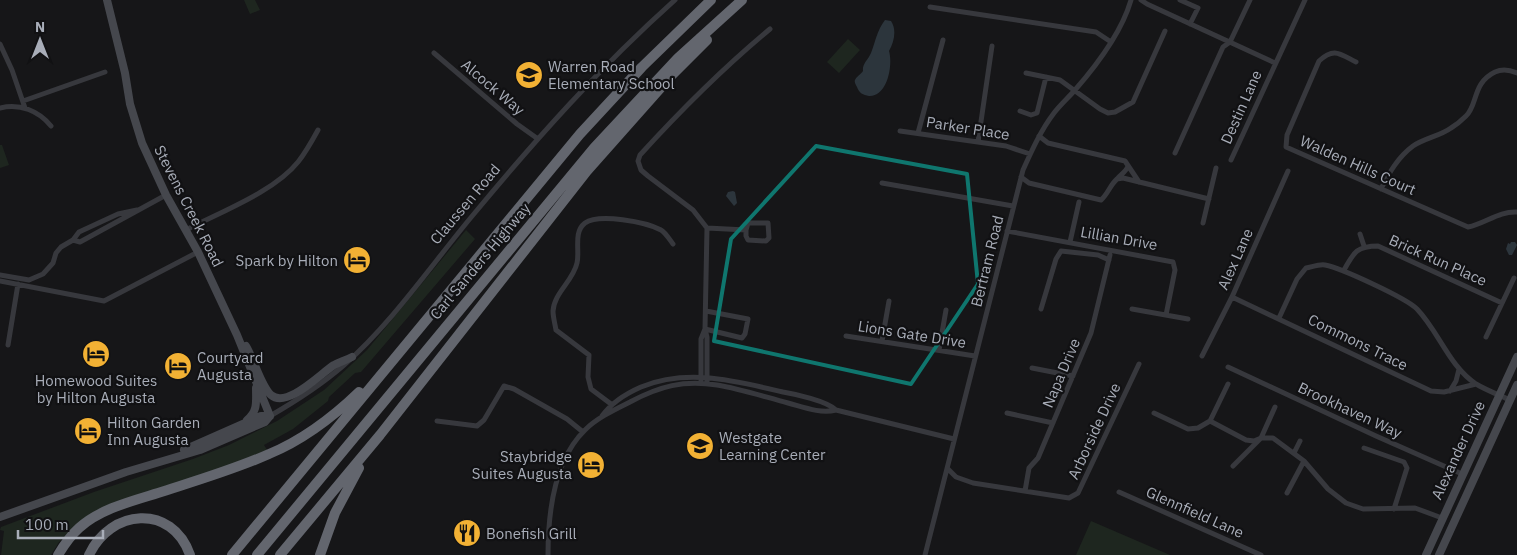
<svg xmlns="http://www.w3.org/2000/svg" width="1517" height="555" viewBox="0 0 1517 555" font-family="'IBM Plex Sans',sans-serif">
	<rect width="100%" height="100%" fill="#161618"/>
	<path fill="#1e261f" d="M 244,0 L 255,0 L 260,10 L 250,14 Z
		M 848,39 L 860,50 L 839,73 L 827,62 Z
		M 0,145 L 2,145 L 9,165 L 0,168 Z
		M 466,230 L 475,239 L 361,372 L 355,373 L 329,397 L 328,401 L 293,429 L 264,445 L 267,450 L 73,528 L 59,542 L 51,555 L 1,555 L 4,531 L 0,530 L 1,527 L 94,492 L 193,459 L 229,445 L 277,421 L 324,390 L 367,350 Z
		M 1091,521 L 1170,555 L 1076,555 Z"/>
	<path fill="#2c353c" d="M 885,20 L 891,21 C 897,30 894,42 889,51 C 893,64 888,97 869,96 C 863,95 859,93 857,87 C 856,85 854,82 855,80 C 856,77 861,74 863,71 C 862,64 868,60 871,53 C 875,43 877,30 885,20 Z
		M 733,191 L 735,192 L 737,203 L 734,206 L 726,196 L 728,192 Z
		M 1511,242 L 1515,242 L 1517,245 L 1512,255 L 1509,255 L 1506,249 L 1508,243 L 1510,244 Z"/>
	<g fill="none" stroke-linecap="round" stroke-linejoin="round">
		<path stroke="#37383d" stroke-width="5" d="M 1141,0 L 1147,4 L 1275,63
			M 1180,0 L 1198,8 L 1190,24
			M 930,7 L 1096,32 L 1111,42
			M 0,44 L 12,70 L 25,108
			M 434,53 L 517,124 L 538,139
			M 1356,62 C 1340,54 1334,47 1319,61 L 1287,135 L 1286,147 L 1468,227 C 1486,223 1499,211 1517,212
			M 1026,73 L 1060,80 L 1100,109 L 1108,113 L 1115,112 L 1133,102 L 1165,31
			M 23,101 L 105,72
			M 0,108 C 20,103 39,111 51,126
			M 1020,111 L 1031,115 L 1037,113 L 1046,77
			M 900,131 L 1006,146 L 1030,154
			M 918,133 L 943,40
			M 1039,136 L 1048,143 L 1125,161 L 1139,182
			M 978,142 L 992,46
			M 1175,153 L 1223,47 L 1230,42 L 1250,0
			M 1231,160 L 1305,0
			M 1021,177 L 1029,183 L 1101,200 C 1108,194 1110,185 1117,179 C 1121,174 1126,172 1128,166
			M 1117,179 L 1123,178 L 1209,199
			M 882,183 L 1013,206
			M 1381,189 C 1389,173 1398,157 1413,146 C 1425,138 1440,136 1451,128 C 1456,125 1462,120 1466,116 C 1478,105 1472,83 1495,72 C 1502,69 1510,70 1517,73
			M 1203,223 L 1216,168
			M 707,228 L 746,230 L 748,223 L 768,223 L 769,238 L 766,241 L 748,240 L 746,236 L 746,230
			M 186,230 C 220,212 274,192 298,162 C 306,152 312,141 318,130
			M 1007,231 L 1173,262 L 1175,270 L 1166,315
			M 1360,234 L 1364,246
			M 73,240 L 80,242 L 166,195
			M 1070,242 L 1079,202
			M 1344,270 C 1354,252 1357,246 1378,246 L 1502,303
			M 0,275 L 29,280 L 43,274 L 53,263 L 56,253 L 61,247 L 73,240 L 79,232 L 118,214 L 137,210
			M 0,281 L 104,301 L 198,252
			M 1232,297 L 1431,391 L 1444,392 L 1476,384
			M 1041,309 L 1056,259 L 1061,251 L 1098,255 L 1109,260
			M 1132,309 L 1188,319
			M 1279,318 L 1297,279 L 1306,268 C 1312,267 1319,264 1325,265 C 1341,268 1406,298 1417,309 C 1439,332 1449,366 1476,384 C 1486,390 1499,395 1510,400
			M 705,329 L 742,338 L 745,334 L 748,319 L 706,311
			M 846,336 L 975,356
			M 1486,337 L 1514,278
			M 882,341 L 889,301
			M 8,345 L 18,284
			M 939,350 L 946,310
			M 1202,356 L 1232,297 L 1288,171
			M 1228,367 L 1376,436 L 1462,474
			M 1032,368 L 1073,376
			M 701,380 L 701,339 L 705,329
			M 707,384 L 707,337 L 705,329 L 707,228 L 693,210 L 648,176 L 641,170 L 638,161 L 640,155 C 681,110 723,68 770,29
			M 1450,391 L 1456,381 L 1459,369
			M 611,404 L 591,389 L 588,377 L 589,355 L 556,330 C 555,324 553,317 553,311 C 554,293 573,281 577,263 C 580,251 573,232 585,223 C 599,213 646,222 661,230 C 665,232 670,240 673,244
			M 1007,413 L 1053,423
			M 1154,413 L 1188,429 L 1198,428 L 1210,421 L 1246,440 L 1254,441 L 1261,438 L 1273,438 L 1304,461 L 1328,489 L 1346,503 L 1363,509 L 1415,508 L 1442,518
			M 270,416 C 296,401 321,385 344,365 C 392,323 432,264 473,215 C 536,139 601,66 675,0
			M 602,416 C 612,402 625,394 641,387 C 688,368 735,381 783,392 C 795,394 827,401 836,410
			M 437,421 L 477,426 L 484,420 L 504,386 L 514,389 L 567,419 L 583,432
			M 1210,421 L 1228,384
			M 1364,448 L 1404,462 L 1407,468 L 1394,509
			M 1294,453 L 1300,441
			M 1233,466 L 1261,438 L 1275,407
			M 948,469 L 956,477 L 973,483 L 1069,498 L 1078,493 L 1139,364
			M 1025,491 L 1029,468 L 1038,458 L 1091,333 L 1110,255
			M 1119,492 L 1261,555
			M 1287,493 L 1304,461
			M 548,555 C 548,515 554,460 585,430 C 597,418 614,410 630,402 C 660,386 683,380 717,385 C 741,389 765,397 788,403 C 803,407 820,414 836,410 L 954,439
			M 925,555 L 1023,170 C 1032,150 1041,130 1054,113 C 1060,105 1068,98 1075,90 C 1096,66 1122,31 1131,0"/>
		<path stroke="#45474d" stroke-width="8" d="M 107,0 L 125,73 L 130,104 L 142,143 L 166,195 L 198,252 L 237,335 L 270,416
			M 246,346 C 254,359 261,386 271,395 C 287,409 321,373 334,365 C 340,362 346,360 352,357
			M 247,420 C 258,411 256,402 256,388
			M 184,450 L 261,416 L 270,416
			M 0,517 L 126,472 L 200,450 L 265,422 L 270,416
			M 1426,555 L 1517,357
			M 1439,555 L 1517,385"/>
		<path stroke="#63666e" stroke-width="10" d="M 58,555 C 64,545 70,536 79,528 C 100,509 132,501 158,493 C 195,481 233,470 269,454 C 303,440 333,417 359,392
			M 89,555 C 110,509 172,503 190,555
			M 232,555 L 580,134 L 642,67 L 711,0
			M 257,555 L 594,148 L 678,58 L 742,0
			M 280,555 L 380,435 L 587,171 L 673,74 L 707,40
			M 320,555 L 335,513 L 359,468"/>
	</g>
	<path fill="none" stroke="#0f766e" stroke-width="4" stroke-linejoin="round" d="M 816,146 L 967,174 L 978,284 L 911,384 L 714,341 L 731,239 Z"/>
	<defs>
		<g id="school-disc" transform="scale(1.4375)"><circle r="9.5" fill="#f2b134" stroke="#111113"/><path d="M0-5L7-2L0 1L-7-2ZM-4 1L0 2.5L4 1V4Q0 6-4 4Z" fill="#111"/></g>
		<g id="hotel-disc" transform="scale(1.4375)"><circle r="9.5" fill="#f2b134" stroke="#111113"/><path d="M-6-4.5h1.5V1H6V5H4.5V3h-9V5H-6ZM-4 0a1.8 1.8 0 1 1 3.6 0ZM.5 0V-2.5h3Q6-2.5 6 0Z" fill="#111"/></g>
		<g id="restaurant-disc" transform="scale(1.4375)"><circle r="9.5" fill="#f2b134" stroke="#111113"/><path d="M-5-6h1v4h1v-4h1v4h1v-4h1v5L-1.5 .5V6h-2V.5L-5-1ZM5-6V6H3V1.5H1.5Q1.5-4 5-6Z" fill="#111"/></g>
	</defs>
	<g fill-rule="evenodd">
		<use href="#school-disc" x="529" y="75"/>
		<use href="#hotel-disc" x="357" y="260"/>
		<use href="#hotel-disc" x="96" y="354"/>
		<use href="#hotel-disc" x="178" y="366"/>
		<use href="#hotel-disc" x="88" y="431"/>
		<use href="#school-disc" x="700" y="446"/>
		<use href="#hotel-disc" x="591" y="465"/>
		<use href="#restaurant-disc" x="467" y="533"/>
	</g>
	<g text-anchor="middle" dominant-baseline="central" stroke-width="4.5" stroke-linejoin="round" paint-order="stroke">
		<g font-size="15" fill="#a8adb8" stroke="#111113" text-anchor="start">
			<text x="548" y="66">Warren Road<tspan x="548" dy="17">Elementary School</tspan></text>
			<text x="338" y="260" text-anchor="end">Spark by Hilton</text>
			<text x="197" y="357">Courtyard<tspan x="197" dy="17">Augusta</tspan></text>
			<text x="96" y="380" text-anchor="middle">Homewood Suites<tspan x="96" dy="17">by Hilton Augusta</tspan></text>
			<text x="107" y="422">Hilton Garden<tspan x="107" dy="17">Inn Augusta</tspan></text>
			<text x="719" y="437">Westgate<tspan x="719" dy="17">Learning Center</tspan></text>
			<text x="572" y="456" text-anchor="end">Staybridge<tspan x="572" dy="17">Suites Augusta</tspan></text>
			<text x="486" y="533">Bonefish Grill</text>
		</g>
		<g font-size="15" fill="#a8adb8" stroke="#111113">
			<text transform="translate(493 87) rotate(40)">Alcock Way</text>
			<text transform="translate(1241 107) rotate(-66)">Destin Lane</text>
			<text transform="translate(968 128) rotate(9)">Parker Place</text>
			<text transform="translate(1358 165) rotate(24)">Walden Hills Court</text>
			<text transform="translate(465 204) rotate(-50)">Claussen Road</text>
			<text transform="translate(189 206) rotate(63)">Stevens Creek Road</text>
			<text transform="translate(1119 238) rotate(10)">Lillian Drive</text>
			<text transform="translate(1235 259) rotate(-66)">Alex Lane</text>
			<text transform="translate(1438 260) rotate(24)">Brick Run Place</text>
			<text transform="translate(480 261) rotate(-50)">Carl Sanders Highway</text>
			<text transform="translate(987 261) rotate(-76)">Bertram Road</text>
			<text transform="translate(912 334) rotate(9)">Lions Gate Drive</text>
			<text transform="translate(1358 342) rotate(26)">Commons Trace</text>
			<text transform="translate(1061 373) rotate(-67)">Napa Drive</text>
			<text transform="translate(1350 410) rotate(25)">Brookhaven Way</text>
			<text transform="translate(1094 431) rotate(-65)">Arborside Drive</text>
			<text transform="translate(1458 450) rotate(-65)">Alexander Drive</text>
			<text transform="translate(1195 512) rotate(24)">Glennfield Lane</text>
		</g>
	</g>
	<g transform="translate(40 40)" stroke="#111113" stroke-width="4" paint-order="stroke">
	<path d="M0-4L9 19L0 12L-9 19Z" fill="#a8adb8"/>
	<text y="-8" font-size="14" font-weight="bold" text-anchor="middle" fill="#a8adb8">N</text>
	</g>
	<path d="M18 530v8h85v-8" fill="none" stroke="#a8adb8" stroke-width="2.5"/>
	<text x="25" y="530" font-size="15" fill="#a8adb8" stroke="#111113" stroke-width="4" paint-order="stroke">100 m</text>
</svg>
